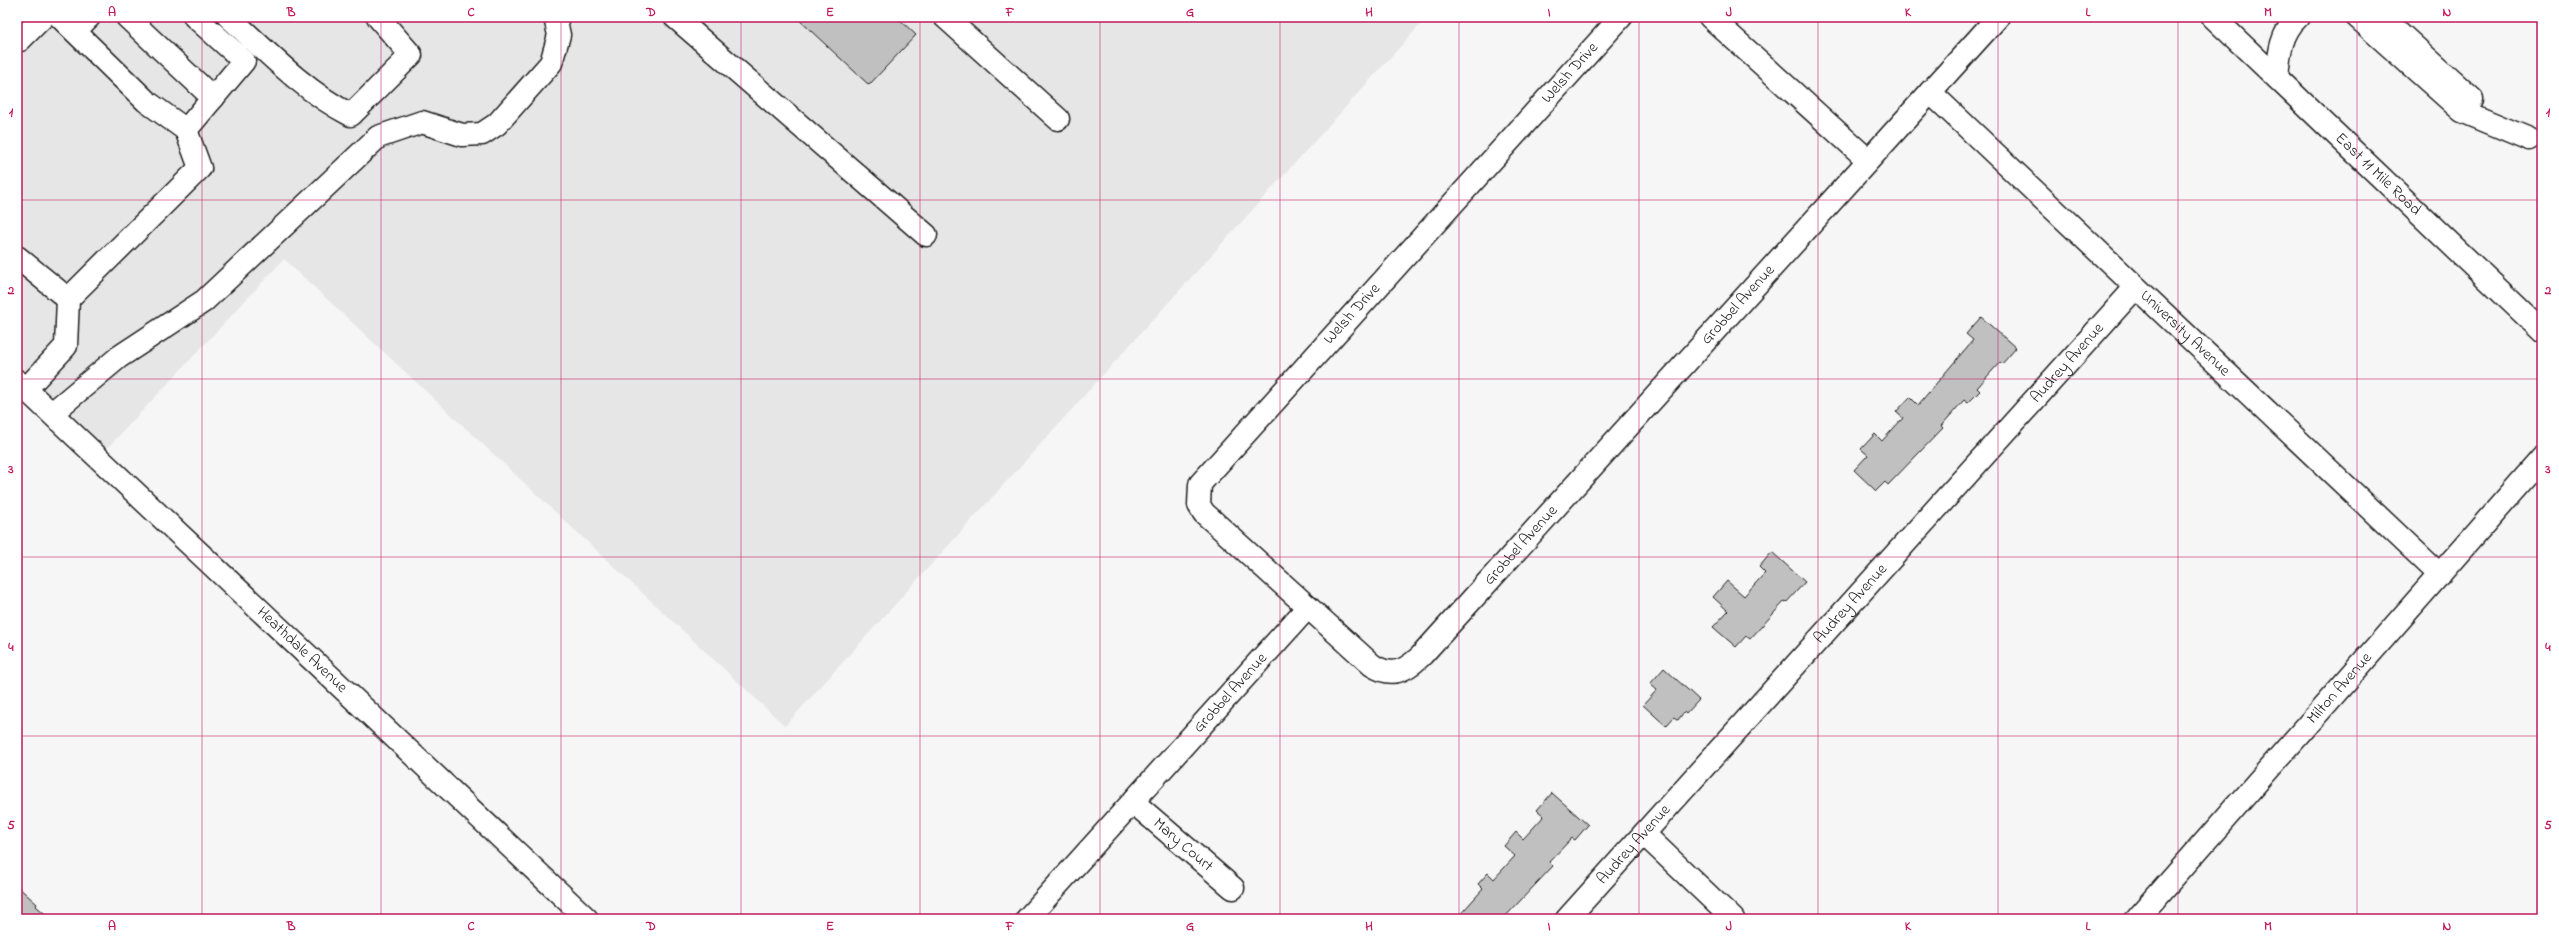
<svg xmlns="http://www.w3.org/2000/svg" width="2559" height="936" viewBox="0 0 2559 936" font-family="'Indie Flower',sans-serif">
	<rect width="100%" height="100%" fill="#f6f6f6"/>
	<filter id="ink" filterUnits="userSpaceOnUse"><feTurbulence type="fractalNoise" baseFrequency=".025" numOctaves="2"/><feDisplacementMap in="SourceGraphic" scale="8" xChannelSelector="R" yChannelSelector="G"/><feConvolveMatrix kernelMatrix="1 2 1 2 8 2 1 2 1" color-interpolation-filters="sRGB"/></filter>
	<g filter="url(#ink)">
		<path fill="#e6e6e6" d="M 17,17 L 1427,17 L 785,726 L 284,259 L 102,454 L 17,372 Z"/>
		<path fill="#c0c0c0" stroke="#1c1c1c" d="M 796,17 L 897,17 L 916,35 L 869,85 Z
			M 1981,317 L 2016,348 L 2002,364 L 2000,362 L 1977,388 L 1980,391 L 1968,403 L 1964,400 L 1941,426 L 1943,428 L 1888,485 L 1885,482 L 1876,491 L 1854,470 L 1868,455 L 1861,449 L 1875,434 L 1882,441 L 1903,418 L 1896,412 L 1910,397 L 1918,405 L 1973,340 L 1966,334 Z
			M 1772,552 L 1805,582 L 1786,603 L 1784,602 L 1750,639 L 1746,636 L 1736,647 L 1713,627 L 1728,611 L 1713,597 L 1727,581 L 1744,596 L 1765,573 L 1759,567 Z
			M 1664,668 L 1699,700 L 1686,714 L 1684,712 L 1678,720 L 1674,717 L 1666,726 L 1643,705 L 1657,690 L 1650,684 Z
			M 1552,793 L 1588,825 L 1575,840 L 1572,838 L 1549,862 L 1553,866 L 1503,919 L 1456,919 L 1483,889 L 1478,884 L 1488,873 L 1494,879 L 1515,856 L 1504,846 L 1516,832 L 1523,839 L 1544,816 L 1537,810 Z
			M 17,886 L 37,904 L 36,906 L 51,919 L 17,919 Z"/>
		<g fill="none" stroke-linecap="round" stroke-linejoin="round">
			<g stroke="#1c1c1c" stroke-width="25">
				<g id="minor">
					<path d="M 127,17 L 213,98"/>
					<path d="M 229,17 C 267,52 304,91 351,115 L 411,55 L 378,17"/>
					<path d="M 675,17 L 926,235"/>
					<path d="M 945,17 L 1058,119"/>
					<path id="s1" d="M 1621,17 L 1200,484 L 1199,505 L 1204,513 L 1372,665 C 1392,678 1405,671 1421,656 L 1998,17"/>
					<path d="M 1710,17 L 1868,160"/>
					<path d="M 75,31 L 89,17"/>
					<path d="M 17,37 L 20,40 L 43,17"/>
					<path id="s2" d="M 1930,92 L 2440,575"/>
					<path d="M 186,130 L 244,61 L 195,17"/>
					<path d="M 17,257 L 68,299"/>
					<path id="s3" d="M 17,381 L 587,919"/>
					<path d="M 26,389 L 66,346 L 68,299 L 200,168 L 186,130 L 146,101 L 60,17"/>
					<path d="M 52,413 L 119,357 L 204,301 L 378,137 L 422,122 L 462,135 L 482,134 L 497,124 L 551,63 L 559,35 L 555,17"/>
					<path id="s4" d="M 1133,802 L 1233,888"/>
					<path d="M 1644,834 L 1733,919"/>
					<path id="s5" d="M 1027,919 L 1308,607"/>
					<path id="s6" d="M 1567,919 L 2135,288"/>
					<path id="s7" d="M 2137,919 L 2542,458"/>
				</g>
			</g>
			<g stroke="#1c1c1c" stroke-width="25">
				<g id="major">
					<path id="s8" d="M 2213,17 L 2542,331"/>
					<path d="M 2357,17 L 2462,111 L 2529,139"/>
					<path d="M 2382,17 L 2472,99"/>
					<path d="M 2277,78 C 2279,55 2280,34 2298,17"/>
				</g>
			</g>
			<use href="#minor" stroke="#fff" stroke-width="22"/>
			<use href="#major" stroke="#fff" stroke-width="22"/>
		</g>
	</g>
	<path fill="none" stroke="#c2185b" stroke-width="1" stroke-opacity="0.55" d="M 202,17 L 202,919M 381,17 L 381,919M 561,17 L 561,919M 741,17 L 741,919M 920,17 L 920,919M 1100,17 L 1100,919M 1280,17 L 1280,919M 1459,17 L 1459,919M 1639,17 L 1639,919M 1818,17 L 1818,919M 1998,17 L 1998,919M 2178,17 L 2178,919M 2357,17 L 2357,919M 17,200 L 2542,200M 17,379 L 2542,379M 17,557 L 2542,557M 17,736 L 2542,736"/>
	<g text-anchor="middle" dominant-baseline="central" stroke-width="3" stroke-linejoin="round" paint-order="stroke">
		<g font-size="16" fill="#1c1c1c" stroke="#fff">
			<text transform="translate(1570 73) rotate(-48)">Welsh Drive</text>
			<text stroke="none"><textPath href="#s8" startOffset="228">East 11 Mile Road</textPath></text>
			<text stroke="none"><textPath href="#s1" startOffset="1414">Grobbel Avenue</textPath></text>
			<text transform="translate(1352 314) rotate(-48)">Welsh Drive</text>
			<text stroke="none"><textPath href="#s2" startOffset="351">University Avenue</textPath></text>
			<text stroke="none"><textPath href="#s6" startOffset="748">Audrey Avenue</textPath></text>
			<text stroke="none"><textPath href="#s1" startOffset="1090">Grobbel Avenue</textPath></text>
			<text stroke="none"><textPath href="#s6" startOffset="424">Audrey Avenue</textPath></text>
			<text stroke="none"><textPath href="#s3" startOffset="392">Heathdale Avenue</textPath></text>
			<text stroke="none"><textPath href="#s7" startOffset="307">Milton Avenue</textPath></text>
			<text stroke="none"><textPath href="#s5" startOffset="304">Grobbel Avenue</textPath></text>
			<text stroke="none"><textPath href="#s4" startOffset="66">Mary Court</textPath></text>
			<text stroke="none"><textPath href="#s6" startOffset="100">Audrey Avenue</textPath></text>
		</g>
	</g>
	<rect width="2559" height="936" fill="none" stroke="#fff" stroke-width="44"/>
	<rect x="22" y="22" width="2515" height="892" fill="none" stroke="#c2185b" stroke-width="1.5"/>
	<g font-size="13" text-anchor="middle" font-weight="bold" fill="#c2185b">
		<text x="112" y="16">A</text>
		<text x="291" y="16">B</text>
		<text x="471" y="16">C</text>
		<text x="651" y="16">D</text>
		<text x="830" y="16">E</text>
		<text x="1010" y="16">F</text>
		<text x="1190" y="16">G</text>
		<text x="1369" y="16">H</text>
		<text x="1549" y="16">I</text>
		<text x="1729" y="16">J</text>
		<text x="1908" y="16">K</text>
		<text x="2088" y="16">L</text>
		<text x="2268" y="16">M</text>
		<text x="2447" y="16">N</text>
		<text x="11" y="116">1</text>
		<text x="2548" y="116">1</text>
		<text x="11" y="294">2</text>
		<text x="2548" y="294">2</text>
		<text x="11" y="473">3</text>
		<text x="2548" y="473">3</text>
		<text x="11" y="651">4</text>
		<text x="2548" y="651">4</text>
		<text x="11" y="829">5</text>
		<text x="2548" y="829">5</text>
		<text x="112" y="930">A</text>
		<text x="291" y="930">B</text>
		<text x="471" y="930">C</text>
		<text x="651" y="930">D</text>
		<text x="830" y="930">E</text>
		<text x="1010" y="930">F</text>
		<text x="1190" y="930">G</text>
		<text x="1369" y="930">H</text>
		<text x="1549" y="930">I</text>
		<text x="1729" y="930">J</text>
		<text x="1908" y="930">K</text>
		<text x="2088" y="930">L</text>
		<text x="2268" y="930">M</text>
		<text x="2447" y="930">N</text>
	</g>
</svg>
